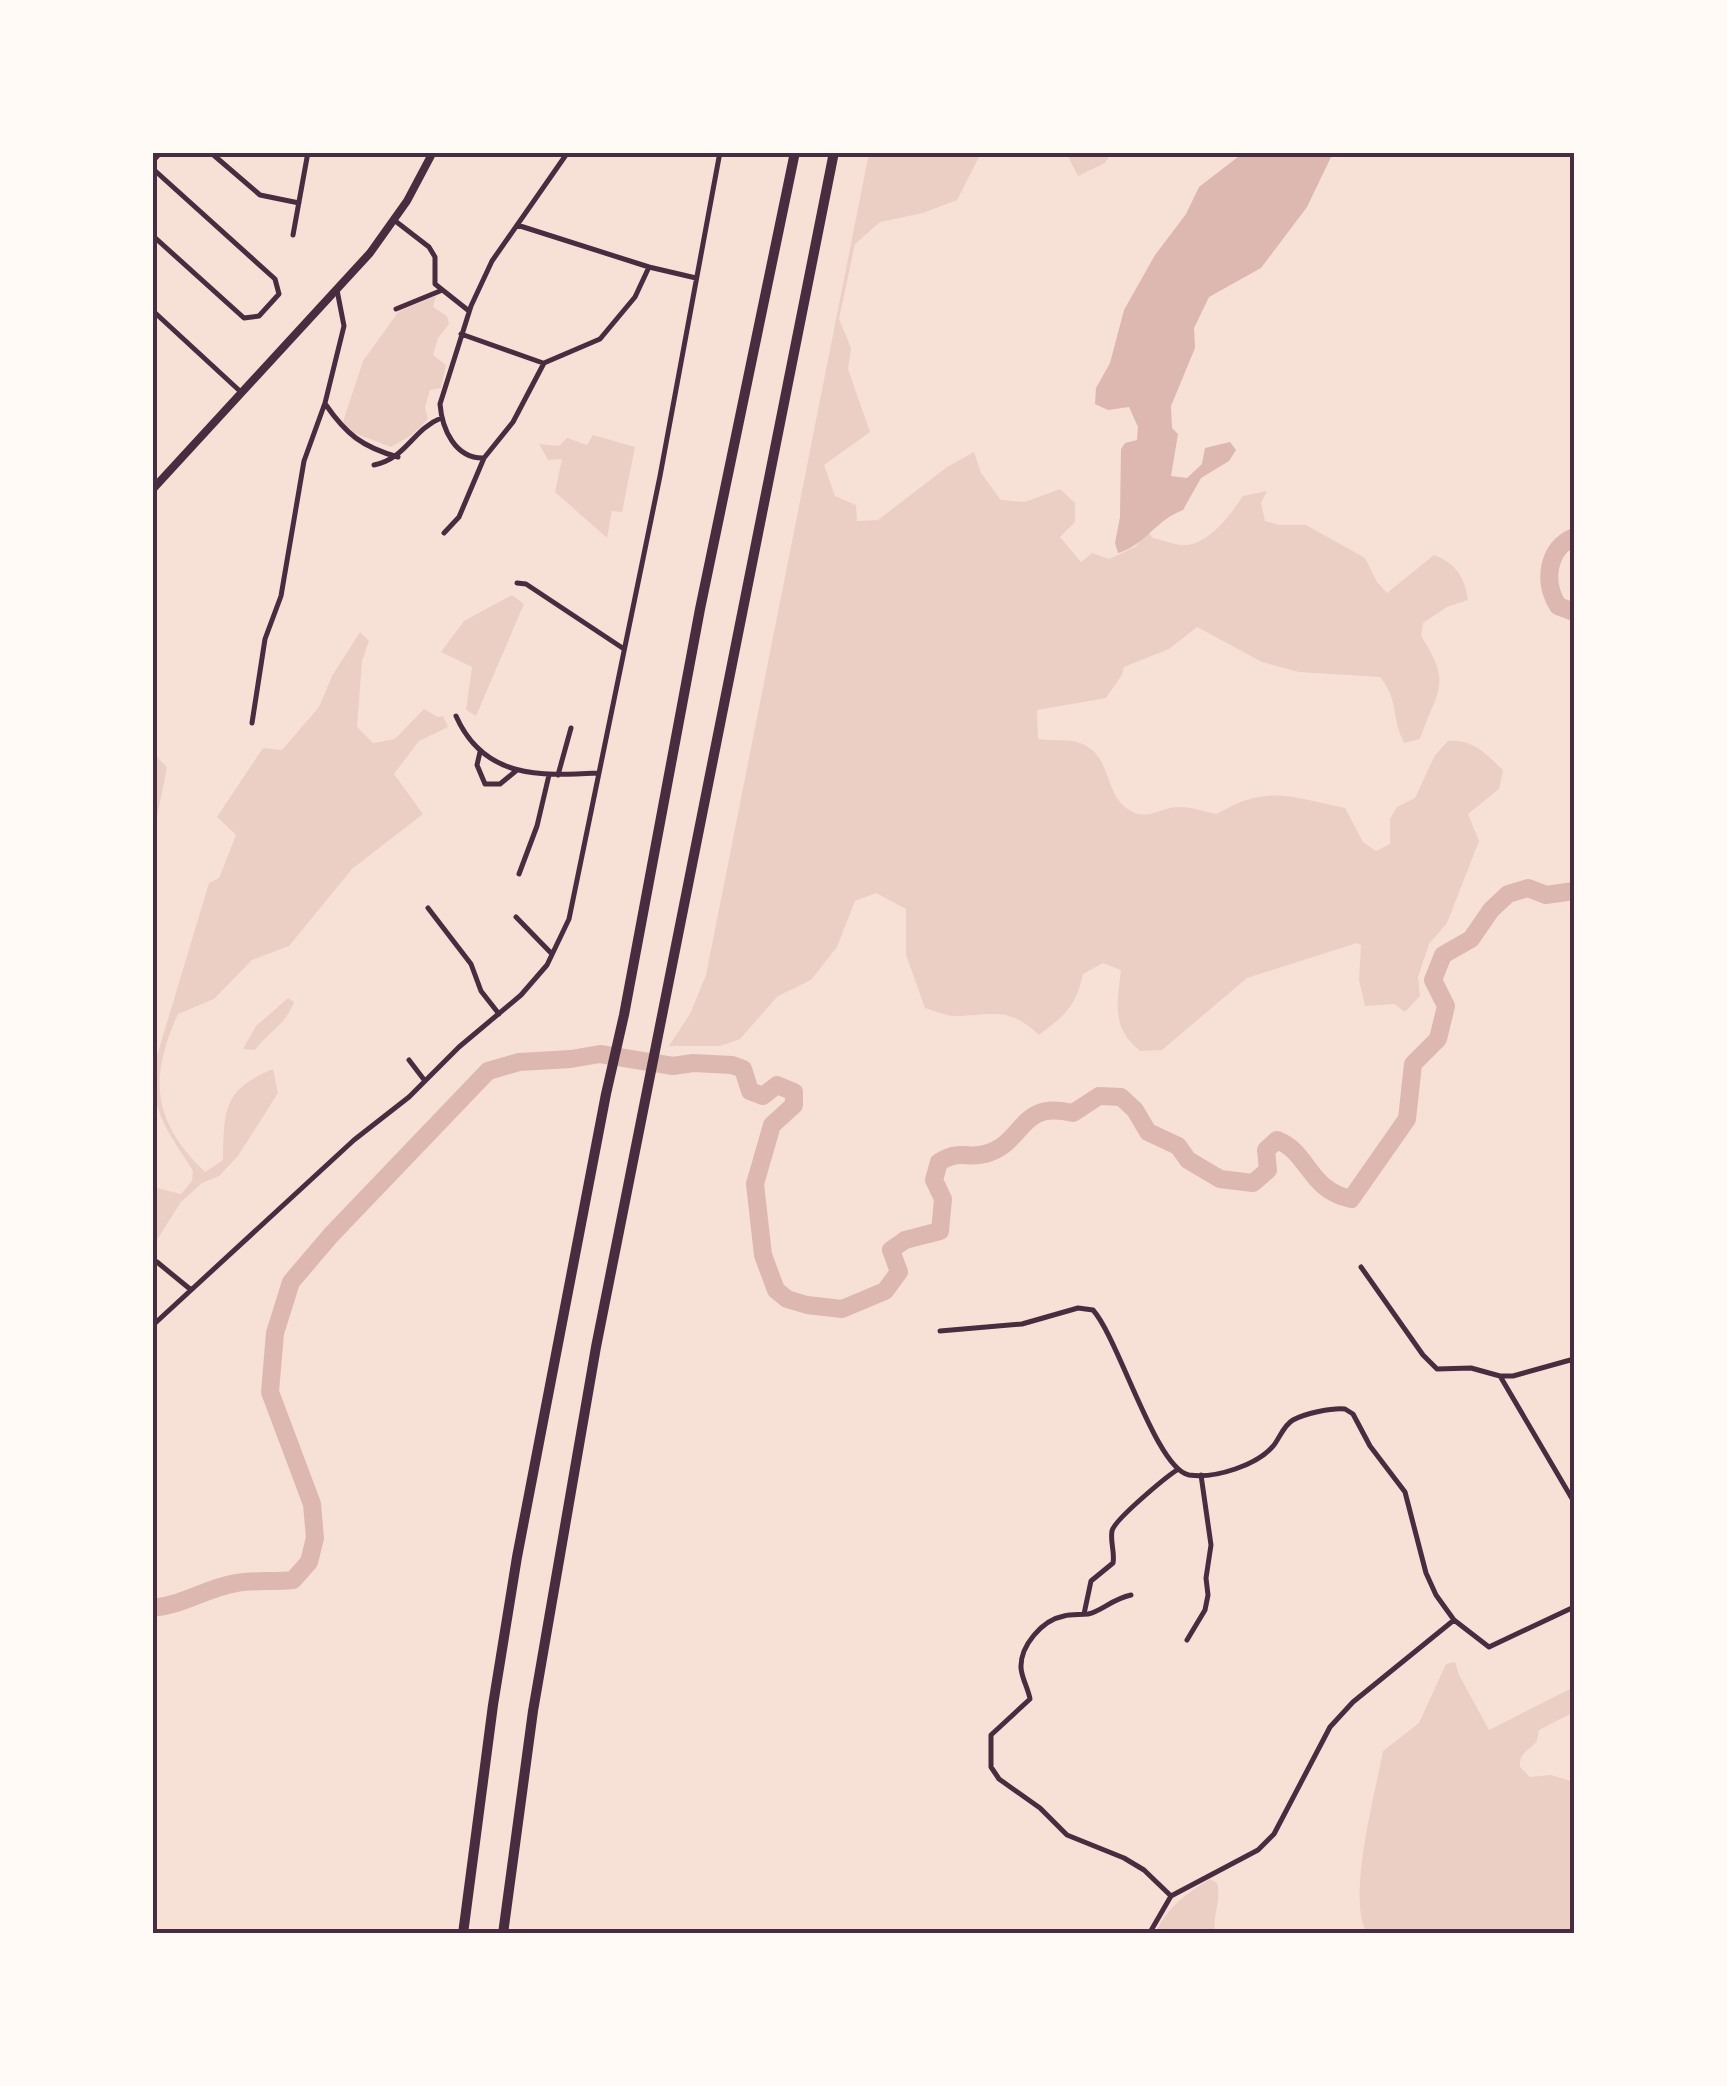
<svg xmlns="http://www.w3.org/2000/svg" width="1727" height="2086" viewBox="0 0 1727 2086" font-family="Ubuntu,sans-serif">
	<rect width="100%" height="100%" fill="#f7e1d7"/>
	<path fill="#ebcfc5" d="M 869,153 L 981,153 L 957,200 L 923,213 L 880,222 L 855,244 L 839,319 L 851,348 L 848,369 L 870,432 L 824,465 L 835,496 L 856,505 L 857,521 L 878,520 L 947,467 L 974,452 L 981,473 L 1001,500 L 1025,502 L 1060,489 L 1075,503 L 1075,522 L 1060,537 L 1081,562 L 1092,553 L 1109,559 L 1135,547 L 1148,532 L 1153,538 C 1163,540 1176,546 1186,545 C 1210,543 1231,514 1243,496 L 1267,491 L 1261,503 L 1265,521 L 1279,525 L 1306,525 L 1365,558 L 1377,582 L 1387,593 L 1434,555 C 1456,563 1465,578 1468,600 L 1447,607 L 1423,623 L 1421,636 C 1453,685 1437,689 1420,739 L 1404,743 C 1391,717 1399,700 1380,677 L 1299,672 L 1262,662 L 1197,627 L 1169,649 L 1124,667 L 1122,675 L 1106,698 L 1037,710 L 1038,739 C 1051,741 1065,739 1077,742 C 1115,753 1101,797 1133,812 C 1150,820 1161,807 1178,807 C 1190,806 1205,812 1217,814 C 1267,784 1291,797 1345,808 L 1363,842 L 1376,851 L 1390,844 L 1390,819 L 1397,807 L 1415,798 L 1435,755 L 1448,741 C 1473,739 1486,754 1503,770 L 1499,789 L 1468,814 L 1479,841 L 1447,923 L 1429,944 L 1418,977 L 1420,996 L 1405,1012 L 1394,1004 L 1365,1006 L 1359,980 L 1361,945 L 1357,943 L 1247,978 L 1162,1050 L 1140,1051 C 1111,1027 1117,1004 1121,970 L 1103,963 L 1083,974 C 1076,1007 1065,1015 1039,1035 C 1008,1006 995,1015 956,1016 C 946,1016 935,1011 925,1008 L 906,955 L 906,909 L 876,893 L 855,901 L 837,947 L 811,980 L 778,996 L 740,1039 L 720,1046 L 669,1046 L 690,1014 L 706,975 Z
		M 1066,153 L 1111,153 L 1105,163 L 1078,176 Z
		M 436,296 L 433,307 L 447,316 L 449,324 L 438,338 L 433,355 L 446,365 L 441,388 L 430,390 L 425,407 L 428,419 L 412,435 L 391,447 L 341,428 L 363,361 L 399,311 Z
		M 593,435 L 635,447 L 622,512 L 612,511 L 607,538 L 555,492 L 562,459 L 548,460 L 539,444 L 559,446 L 567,438 L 587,445 Z
		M 512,595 L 524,604 L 476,716 L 466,710 L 472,667 L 441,652 L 464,621 Z
		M 360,632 L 369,641 L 362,661 L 357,727 L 373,743 L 395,739 L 424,709 L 438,717 L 443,716 L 448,727 L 419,741 L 394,774 L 423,814 L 352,869 L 289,946 L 252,960 L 214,999 L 178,1014 C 149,1078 152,1121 205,1172 L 223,1160 C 224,1110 223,1089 273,1069 L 278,1093 L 238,1156 L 219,1176 L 202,1183 L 181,1202 L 153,1246 L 153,1187 L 181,1194 L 192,1181 L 193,1171 C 170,1134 152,1115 153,1069 L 209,883 L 219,878 L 236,835 L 217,817 L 263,748 L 282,750 L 319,707 L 332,676 Z
		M 153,753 L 167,767 L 153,838 Z
		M 288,998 L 294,1002 C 285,1026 270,1030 255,1050 L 243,1049 L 256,1026 Z
		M 1455,1662 L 1459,1675 L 1489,1730 L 1574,1687 L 1574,1712 L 1539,1730 L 1537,1741 C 1529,1751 1519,1752 1520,1767 L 1530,1777 L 1551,1775 L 1574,1782 L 1574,1933 L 1368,1934 C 1345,1903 1376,1790 1383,1751 L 1419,1723 L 1446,1664 Z
		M 1210,1879 L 1217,1883 C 1222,1899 1212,1916 1215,1933 L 1155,1933 C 1169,1906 1184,1895 1210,1879 Z"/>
	<path fill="#dcb8b0" d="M 1243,153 L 1333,153 L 1307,207 L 1261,268 L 1209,297 L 1194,328 L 1195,348 L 1171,406 L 1172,428 L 1178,434 L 1171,476 L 1187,478 L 1202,464 L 1205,448 L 1230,442 L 1236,450 L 1229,461 L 1201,478 L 1183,510 C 1157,519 1144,546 1118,553 L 1115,543 L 1120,517 L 1121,449 L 1125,443 L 1137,440 L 1138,427 L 1129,407 L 1108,410 L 1095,404 L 1096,388 L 1110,363 L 1124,310 L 1155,255 L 1186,214 L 1199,187 Z"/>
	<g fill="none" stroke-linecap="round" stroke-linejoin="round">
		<path stroke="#dcb8b0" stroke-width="18" d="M 1574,537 C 1547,549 1543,582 1558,606 L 1574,612
			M 152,1608 C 185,1605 208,1587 237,1583 C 253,1580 274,1582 293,1580 L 309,1562 L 315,1538 L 312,1504 L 270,1392 L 275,1333 L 291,1282 L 331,1235 L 488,1071 L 519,1062 L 571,1059 L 600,1054 L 673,1066 L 693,1063 L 732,1065 L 743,1069 L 750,1091 L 763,1096 L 777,1085 L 794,1092 L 794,1105 L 772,1125 L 755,1184 L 763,1255 L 776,1290 L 787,1299 L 807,1305 L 842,1309 L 885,1291 L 899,1272 L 891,1250 L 905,1240 L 940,1231 L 943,1199 L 934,1180 L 939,1162 C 962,1149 966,1159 985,1154 C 1027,1142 1017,1100 1073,1113 L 1099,1096 L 1121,1097 L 1135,1110 L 1148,1132 L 1178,1146 L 1188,1160 L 1220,1179 L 1253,1183 L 1268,1170 L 1266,1150 L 1277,1140 C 1309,1152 1308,1190 1351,1199 L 1407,1119 L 1413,1064 L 1438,1039 L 1446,1006 L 1433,980 L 1443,955 L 1471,939 L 1491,910 L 1508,894 L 1528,888 L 1546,895 L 1574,891"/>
		<path stroke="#4a2c40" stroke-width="5" d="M 210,152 L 260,195 L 299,203
			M 568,152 L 492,261 L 471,306 L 440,404 C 442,429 455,459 484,458 L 513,422 L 544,363 L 600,339 L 635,297 L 649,267
			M 152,162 L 161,152
			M 152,168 L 275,279 L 279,294 L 259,316 L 244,318 L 152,235
			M 394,220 L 429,247 L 435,257 L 435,284 L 469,311
			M 517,225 L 649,267 L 696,278
			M 293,235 L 308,152
			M 396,309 L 440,291
			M 152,310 L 242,393
			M 461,334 L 543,363
			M 326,405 C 346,434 362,447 398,457
			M 374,465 C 407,458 412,430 441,418
			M 444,533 L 459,517 L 484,458
			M 517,583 L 526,584 L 624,649
			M 456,716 C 484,779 540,776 598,773
			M 252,723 L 265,639 L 281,596 L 304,461 L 325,403 L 344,326 L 337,290
			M 480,752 L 477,765 L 485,784 L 500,784 L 517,770
			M 558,775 L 571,728
			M 519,874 L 537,826 L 549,775
			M 428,908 L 471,964 L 481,991 L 499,1014
			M 516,917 L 552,954
			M 409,1060 L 425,1081
			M 157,1262 L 190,1289
			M 1361,1267 L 1423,1355 L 1437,1369 L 1471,1368 L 1500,1376 L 1513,1376 L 1574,1359
			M 152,1326 L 354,1140 L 409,1097 L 459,1047 L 521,995 L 547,965 L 569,919 L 660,476 L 720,152
			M 940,1331 L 1022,1324 L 1078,1308 L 1093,1310 C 1119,1339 1156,1469 1189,1475 C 1215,1479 1258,1465 1274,1445 C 1280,1437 1284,1425 1293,1420 C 1306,1413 1331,1408 1345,1409 L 1353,1414 L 1370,1446 L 1405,1492 L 1426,1573 L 1436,1595 L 1454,1620 L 1489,1647 L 1574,1607
			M 1500,1376 L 1574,1502
			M 1131,1595 C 1112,1599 1102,1611 1088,1614 C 1080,1615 1071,1614 1064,1616 C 1042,1620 1020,1646 1021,1668 C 1022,1679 1028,1688 1030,1699 L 991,1735 L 991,1767 L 999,1779 L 1040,1808 L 1067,1835 L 1124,1858 L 1144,1870 L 1171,1896
			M 1084,1614 L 1091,1581 L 1113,1563 C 1115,1552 1110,1542 1112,1531 C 1114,1520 1166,1477 1177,1470
			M 1187,1640 L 1205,1610 L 1208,1595 L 1206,1578 L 1211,1545 L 1201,1475
			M 1149,1934 L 1171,1896 L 1258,1850 L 1274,1834 L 1330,1727 L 1353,1702 L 1454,1620"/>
		<path stroke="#4a2c40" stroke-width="8" d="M 152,490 L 370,253 L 407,201 L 433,152"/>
		<path stroke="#4a2c40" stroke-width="10" d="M 463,1934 L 493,1705 L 517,1557 L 606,1094 L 624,1015 L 700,609 L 795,152
			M 503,1934 L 533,1711 L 596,1347 L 834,152"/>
	</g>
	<rect width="1727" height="2086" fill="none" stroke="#fffaf5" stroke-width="310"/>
	<rect x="155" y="155" width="1417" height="1776" fill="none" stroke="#4a2c40" stroke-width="4"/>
</svg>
